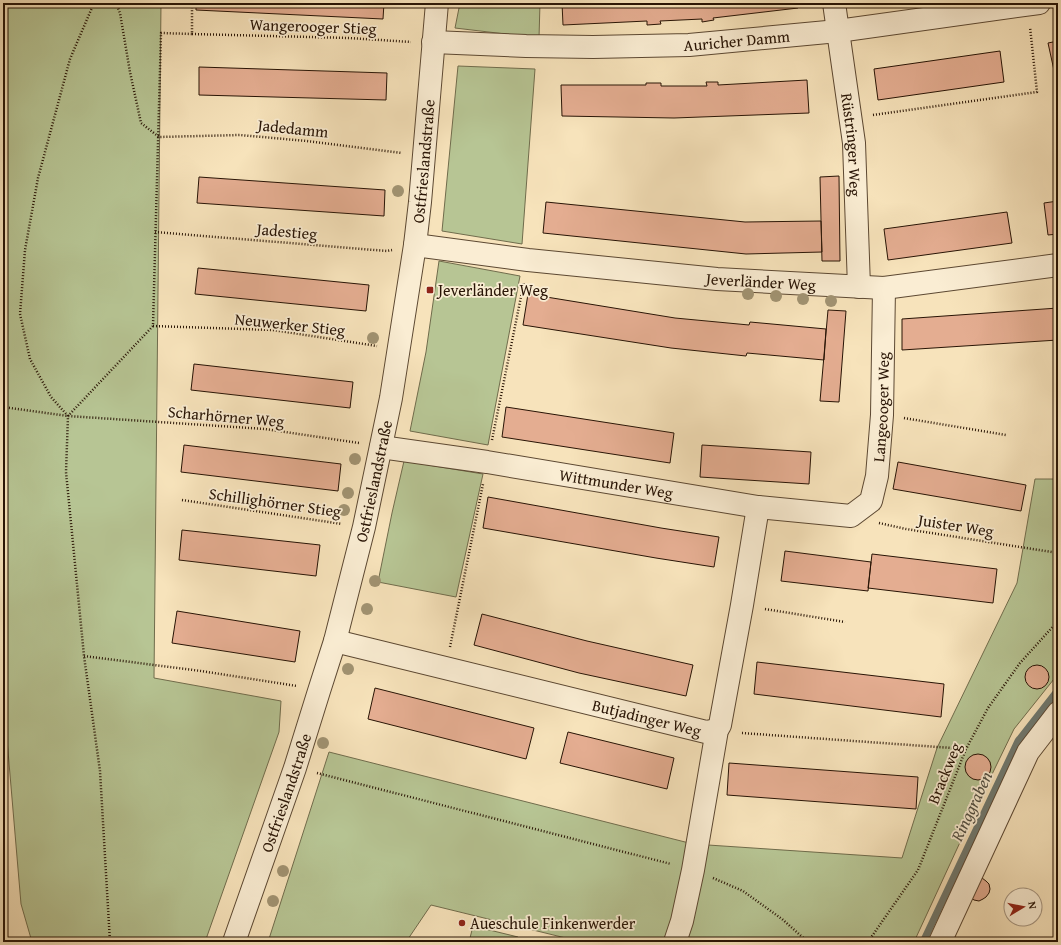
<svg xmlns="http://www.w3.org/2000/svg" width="1061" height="945" viewBox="0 0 1061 945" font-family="'Gentium Book Plus',serif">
	<rect width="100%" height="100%" fill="#f7e3bb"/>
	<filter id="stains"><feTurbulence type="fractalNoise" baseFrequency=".005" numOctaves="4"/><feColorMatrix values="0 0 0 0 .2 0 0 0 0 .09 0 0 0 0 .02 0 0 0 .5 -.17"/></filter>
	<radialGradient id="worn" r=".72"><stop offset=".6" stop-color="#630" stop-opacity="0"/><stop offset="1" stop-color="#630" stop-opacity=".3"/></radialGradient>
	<path fill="#b7c594" stroke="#706c4c" d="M 3,3 L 161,3 L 154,678 L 281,701 L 279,732 L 205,942 L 32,942 L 21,904 L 3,692 Z
		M 460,3 L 540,3 L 539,38 L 455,28 Z
		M 458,66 L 535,69 L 522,244 L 442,231 Z
		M 439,261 L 520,276 L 488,445 L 410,431 L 426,352 Z
		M 404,461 L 483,474 L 456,597 L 378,582 L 392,513 Z
		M 1035,479 L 1058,479 L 1058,674 L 1014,729 L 980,799 L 914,942 L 582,942 L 431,905 L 406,942 L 268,942 L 329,752 L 693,844 L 902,858 L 937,748 L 1017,583 Z
		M 473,926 L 518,937 L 517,942 L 469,942 Z"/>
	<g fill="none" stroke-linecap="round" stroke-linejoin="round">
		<path stroke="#6f7970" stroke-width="7" d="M 923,942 L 1018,741 L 1058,690"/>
	</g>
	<path fill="#e4ad91" stroke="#281405" d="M 196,3 L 384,3 L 383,19 L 196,10 Z
		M 562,3 L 798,3 L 798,8 L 713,18 L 714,20 L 702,22 L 702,19 L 660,21 L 661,24 L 647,25 L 647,21 L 563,25 Z
		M 1058,41 L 1058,74 L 1055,75 L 1048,43 Z
		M 1000,51 L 1004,82 L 878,100 L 874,69 Z
		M 199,67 L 387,73 L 386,100 L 199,95 Z
		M 807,80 L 809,113 L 674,118 L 562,116 L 561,85 L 646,85 L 646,83 L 661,83 L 661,86 L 707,86 L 706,82 L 718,82 L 718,85 Z
		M 839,176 L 840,261 L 822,261 L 820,177 Z
		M 199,177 L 385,190 L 384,216 L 197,203 Z
		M 1058,201 L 1058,234 L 1048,235 L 1044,203 Z
		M 546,202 L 745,222 L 821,221 L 822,252 L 746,254 L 543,233 Z
		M 1007,212 L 1012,243 L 888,260 L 884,229 Z
		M 198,268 L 369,285 L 366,311 L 195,294 Z
		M 528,294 L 675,318 L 749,325 L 750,322 L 826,329 L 824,360 L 747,353 L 746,356 L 671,348 L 523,325 Z
		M 1058,308 L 1058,340 L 902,350 L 902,319 Z
		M 828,310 L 846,311 L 839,402 L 820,401 Z
		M 194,364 L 353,382 L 350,408 L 191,390 Z
		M 506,407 L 674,433 L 670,463 L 502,437 Z
		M 184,445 L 341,464 L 338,491 L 181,472 Z
		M 702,445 L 811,452 L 809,484 L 700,477 Z
		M 898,462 L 1026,485 L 1021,511 L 893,489 Z
		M 488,497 L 661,528 L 719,537 L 714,567 L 656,558 L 483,528 Z
		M 182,530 L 320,545 L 316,576 L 179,560 Z
		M 785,551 L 871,562 L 868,591 L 781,581 Z
		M 872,554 L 997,569 L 993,603 L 868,588 Z
		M 177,611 L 300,631 L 295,662 L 172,643 Z
		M 482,614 L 587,641 L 693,665 L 686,696 L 579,673 L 474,645 Z
		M 757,662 L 944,684 L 941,717 L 754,694 Z
		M1025 677a12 12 0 1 1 24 0a12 12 0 1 1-24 0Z
		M 375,688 L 534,728 L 526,759 L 368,719 Z
		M 568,732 L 674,758 L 667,789 L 560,763 Z
		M965 767a13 13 0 1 1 26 0a13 13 0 1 1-26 0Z
		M 729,763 L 918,777 L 916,809 L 727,795 Z
		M 978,878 L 982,878 L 986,881 L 989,884 L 990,889 L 989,893 L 986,897 L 983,899 L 979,901 L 974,900 L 970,897 Z"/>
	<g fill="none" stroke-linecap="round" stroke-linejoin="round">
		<g stroke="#5c4832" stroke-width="24">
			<g id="minor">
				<path id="s1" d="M 834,3 L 854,143 L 859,287"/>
				<path id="s2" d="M 433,42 L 526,46 L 593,47 L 689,45 L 838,31 L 1039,3"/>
				<path id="s3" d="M 415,245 L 528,260 L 717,279 L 884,288 L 1058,265"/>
				<path id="s4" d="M 381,447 L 487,462 L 758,507 L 851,516 L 871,501 L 877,476 L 882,415 L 884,288"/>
				<path id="s5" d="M 335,641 L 706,732 L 717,730"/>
				<path id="s6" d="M 234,942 L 295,768 L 319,691 L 335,641 L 364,527 L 391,398 L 415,245 L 420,202 L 437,3"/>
				<path d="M 675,942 L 682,921 L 693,870 L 717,730 L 720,725 L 742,605 L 758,507"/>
				<path d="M 940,942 L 1028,752 L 1058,713"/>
			</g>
		</g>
		<path stroke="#281405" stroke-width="2.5" stroke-dasharray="1 2" stroke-linecap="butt" d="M 116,3 L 120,13 L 130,72 L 141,123 L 159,137 L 240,135 L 307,141 L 402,153
			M 192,34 L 349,38 L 411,42
			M 873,115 L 1037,92 L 1030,27
			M 155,232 L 387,251 L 392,250
			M 153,326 L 273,330 L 377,346
			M 3,407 L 68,416 L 265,429 L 359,443
			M 68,416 L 51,397 L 30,359 L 20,314 L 25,250 L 38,178 L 70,59 L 94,3
			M 904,418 L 1006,435
			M 492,440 L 524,282
			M 182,500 L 342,524
			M 879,523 L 906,529 L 1058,553
			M 765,609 L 845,622
			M 450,647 L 483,484
			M 84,656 L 201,671 L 297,686
			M 742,733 L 966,749
			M 317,773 L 671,864
			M 713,878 L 743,891 L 782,919 L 808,942
			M 110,942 L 100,771 L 84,656 L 66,472 L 68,416 L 153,326 L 161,33 L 192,34 L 192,3
			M 865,942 L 870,939 L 918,870 L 966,749 L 988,708 L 1020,663 L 1058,621"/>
		<use href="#minor" stroke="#faedd3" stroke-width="22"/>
	</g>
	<g fill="#a19372">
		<circle cx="398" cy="191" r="6"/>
		<circle cx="748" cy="294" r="6"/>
		<circle cx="776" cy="296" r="6"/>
		<circle cx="803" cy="299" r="6"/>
		<circle cx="831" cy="301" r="6"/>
		<circle cx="373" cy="338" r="6"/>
		<circle cx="355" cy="459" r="6"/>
		<circle cx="348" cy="493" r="6"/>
		<circle cx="344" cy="510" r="6"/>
		<circle cx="375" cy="581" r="6"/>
		<circle cx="367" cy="609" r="6"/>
		<circle cx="348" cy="669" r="6"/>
		<circle cx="323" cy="743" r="6"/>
		<circle cx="283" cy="871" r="6"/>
		<circle cx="273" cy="901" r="6"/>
	</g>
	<g fill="#8f2418" stroke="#faedd3" stroke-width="1.5">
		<rect x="426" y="286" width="8" height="8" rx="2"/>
		<circle cx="462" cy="923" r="4"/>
	</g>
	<g text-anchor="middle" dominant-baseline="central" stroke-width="3.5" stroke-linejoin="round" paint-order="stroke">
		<g font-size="16" fill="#281405" stroke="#faedd3">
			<text transform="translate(313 26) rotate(2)">Wangerooger Stieg</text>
			<text stroke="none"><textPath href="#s2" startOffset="304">Auricher Damm</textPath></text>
			<text transform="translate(293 128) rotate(6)">Jadedamm</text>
			<text stroke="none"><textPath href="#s1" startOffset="143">Rüstringer Weg</textPath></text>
			<text stroke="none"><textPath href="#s6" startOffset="806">Ostfrieslandstraße</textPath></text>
			<text transform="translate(287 231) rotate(5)">Jadestieg</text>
			<text stroke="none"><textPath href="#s3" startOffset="348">Jeverländer Weg</textPath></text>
			<text transform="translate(290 324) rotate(6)">Neuwerker Stieg</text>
			<text stroke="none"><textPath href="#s4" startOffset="595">Langeooger Weg</textPath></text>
			<text transform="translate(226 416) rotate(5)">Scharhörner Weg</text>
			<text stroke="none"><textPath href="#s6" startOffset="482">Ostfrieslandstraße</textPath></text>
			<text stroke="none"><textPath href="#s4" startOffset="238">Wittmunder Weg</textPath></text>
			<text transform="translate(275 502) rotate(8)">Schillighörner Stieg</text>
			<text transform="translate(956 525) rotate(9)">Juister Weg</text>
			<text stroke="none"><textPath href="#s5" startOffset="321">Butjadinger Weg</textPath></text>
			<text transform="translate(944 773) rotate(-68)">Brackweg</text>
			<text stroke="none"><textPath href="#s6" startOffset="158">Ostfrieslandstraße</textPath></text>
		</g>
		<g font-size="16" fill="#281405" stroke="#faedd3" text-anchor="start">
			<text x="438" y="290">Jeverländer Weg</text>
			<text x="470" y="923">Aueschule Finkenwerder</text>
		</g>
		<g font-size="17" font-style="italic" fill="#524f43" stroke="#faedd3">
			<text transform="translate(971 806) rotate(-65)">Ringgraben</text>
		</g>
	</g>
	<rect width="1061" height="945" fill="none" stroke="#f7e3bb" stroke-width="16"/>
	<rect x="4" y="4" width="1053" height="937" fill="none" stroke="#281405" stroke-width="2"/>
	<rect x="8" y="8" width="1045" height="929" fill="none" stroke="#281405"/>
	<g transform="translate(1023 907) rotate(80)"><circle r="19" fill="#faedd3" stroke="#a69681"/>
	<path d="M0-3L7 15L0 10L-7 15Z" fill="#8f2418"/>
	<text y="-6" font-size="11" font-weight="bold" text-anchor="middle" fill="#281405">N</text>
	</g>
	<rect width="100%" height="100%" filter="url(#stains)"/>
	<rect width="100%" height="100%" fill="url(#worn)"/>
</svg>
